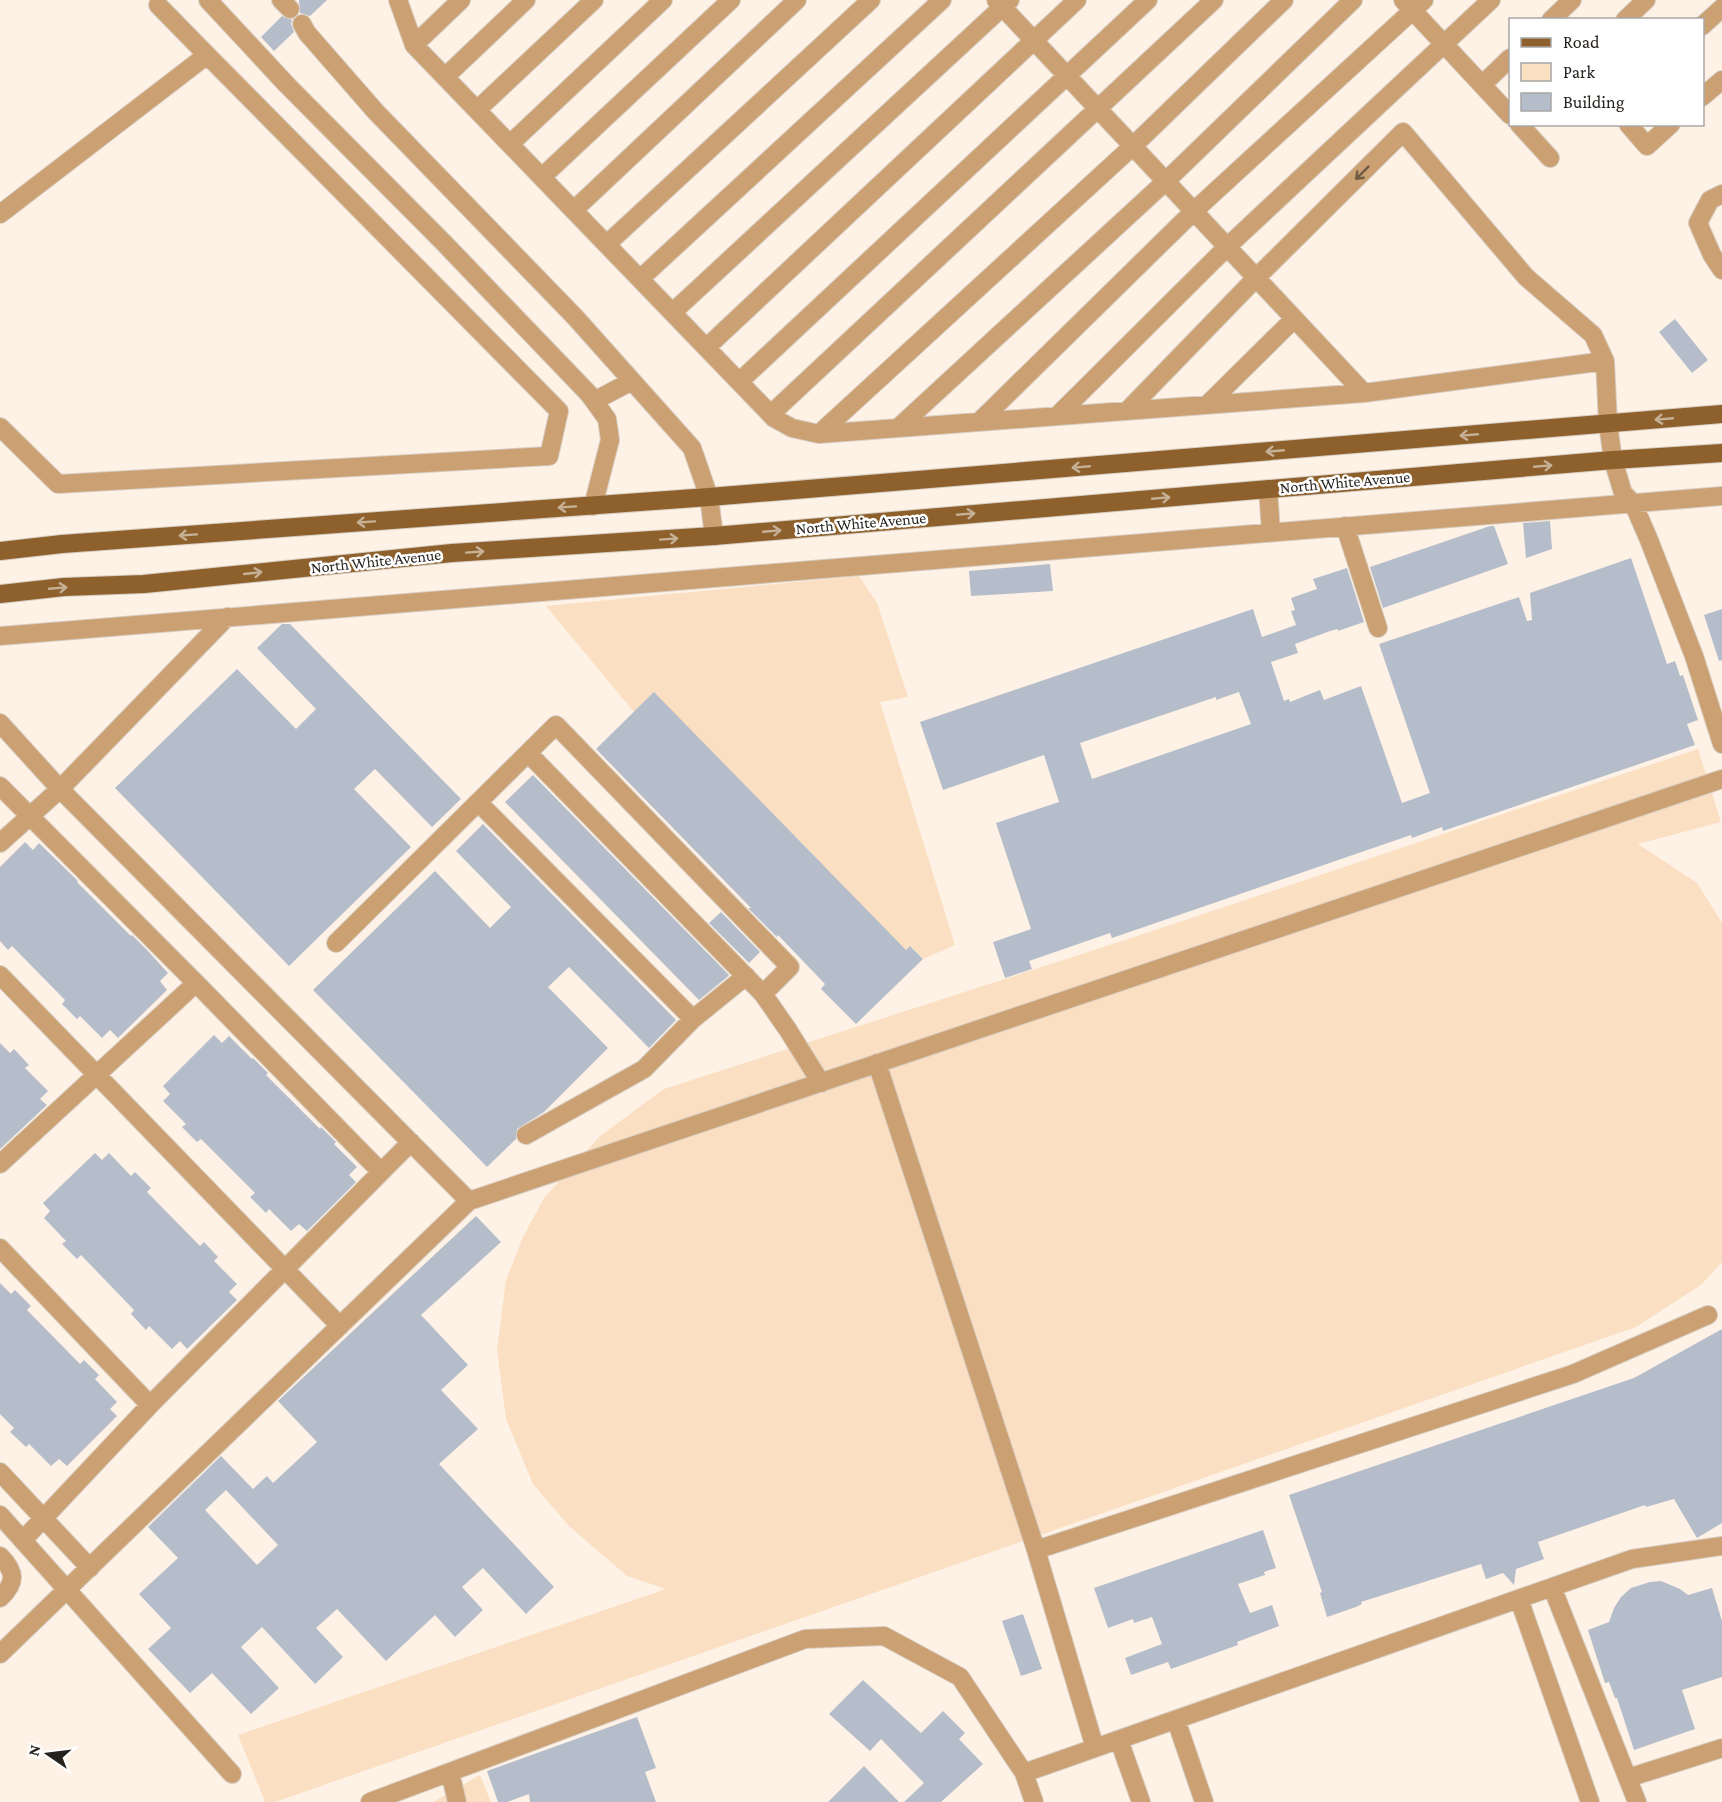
<svg xmlns="http://www.w3.org/2000/svg" width="1722" height="1802" viewBox="0 0 1722 1802" font-family="'Crimson Pro',serif">
	<rect width="100%" height="100%" fill="#fef2e6"/>
	<path fill="#fadfc3" d="M 859,576 L 877,603 L 908,697 L 880,702 L 955,945 L 923,959 L 911,946 L 906,950 L 634,712 L 546,606 Z
		M 1698,749 L 1721,822 L 1638,844 L 1697,883 L 1722,923 L 1722,1262 L 1701,1285 L 1636,1327 L 275,1802 L 265,1802 L 238,1735 L 666,1589 L 627,1576 L 569,1526 L 533,1484 L 506,1419 L 497,1350 L 506,1280 L 523,1237 L 544,1198 L 600,1136 L 664,1089 L 1116,943 Z
		M 480,1775 L 491,1802 L 433,1802 Z"/>
	<path fill="#b5bdca" fill-rule="evenodd" d="M 299,0 L 327,0 L 310,16 L 300,13 Z
		M 282,16 L 292,20 L 291,24 L 294,32 L 274,51 L 261,37 Z
		M 1675,319 L 1708,360 L 1692,373 L 1659,332 Z
		M 1550,521 L 1552,549 L 1526,558 L 1523,523 Z
		M 1490,526 L 1494,526 L 1508,564 L 1383,608 L 1370,567 Z
		M 1631,558 L 1667,664 L 1675,661 L 1680,676 L 1683,675 L 1698,720 L 1687,724 L 1695,745 L 1443,831 L 1442,827 L 1412,838 L 1411,835 L 1112,938 L 1110,933 L 1029,961 L 1032,969 L 1005,978 L 993,942 L 1031,929 L 996,823 L 1059,802 L 1044,755 L 943,790 L 920,722 L 1253,609 L 1262,637 L 1296,625 L 1291,611 L 1295,610 L 1291,598 L 1317,589 L 1313,579 L 1347,568 L 1364,622 L 1338,631 L 1338,629 L 1330,631 L 1295,644 L 1298,653 L 1271,662 L 1284,701 L 1289,699 L 1290,702 L 1320,690 L 1324,700 L 1361,686 L 1402,803 L 1430,793 L 1379,644 L 1519,597 L 1527,621 L 1532,620 L 1530,593 ZM 1239,692 L 1251,724 L 1092,779 L 1080,743 L 1216,697 L 1216,700 Z
		M 1050,564 L 1053,591 L 971,596 L 969,571 Z
		M 1722,609 L 1722,660 L 1719,661 L 1704,615 Z
		M 282,624 L 290,624 L 461,799 L 432,827 L 375,769 L 354,789 L 411,847 L 289,966 L 115,788 L 237,669 L 296,729 L 316,709 L 257,648 Z
		M 654,692 L 906,950 L 910,946 L 923,959 L 856,1024 L 821,989 L 825,984 L 778,935 L 777,937 L 748,908 L 751,908 L 596,749 Z
		M 533,775 L 729,975 L 726,978 L 699,1000 L 505,802 Z
		M 483,824 L 676,1020 L 649,1048 L 569,967 L 548,987 L 608,1048 L 544,1112 L 517,1129 L 516,1139 L 487,1167 L 313,990 L 435,871 L 490,928 L 511,907 L 456,851 Z
		M 25,842 L 33,850 L 39,843 L 78,881 L 77,882 L 131,936 L 132,935 L 147,950 L 168,973 L 160,981 L 167,990 L 118,1038 L 110,1030 L 102,1038 L 80,1016 L 77,1019 L 62,1004 L 65,1000 L 12,946 L 8,950 L 0,941 L 0,867 Z
		M 721,912 L 760,952 L 749,963 L 709,923 Z
		M 214,1035 L 222,1043 L 229,1036 L 252,1059 L 253,1058 L 268,1073 L 266,1075 L 320,1129 L 321,1127 L 336,1142 L 334,1144 L 357,1167 L 349,1175 L 356,1182 L 307,1231 L 299,1224 L 291,1231 L 269,1209 L 266,1213 L 250,1197 L 255,1193 L 201,1139 L 197,1142 L 182,1127 L 186,1124 L 163,1101 L 170,1094 L 163,1086 Z
		M 0,1043 L 10,1053 L 14,1049 L 29,1065 L 25,1068 L 48,1091 L 40,1099 L 47,1105 L 0,1149 Z
		M 95,1153 L 102,1160 L 109,1153 L 131,1176 L 135,1172 L 151,1188 L 147,1192 L 200,1246 L 204,1242 L 218,1257 L 214,1261 L 237,1284 L 229,1292 L 237,1300 L 187,1349 L 180,1341 L 172,1349 L 149,1326 L 146,1330 L 131,1314 L 134,1310 L 81,1255 L 77,1259 L 62,1244 L 66,1241 L 44,1218 L 50,1211 L 43,1203 Z
		M 476,1216 L 501,1242 L 421,1315 L 468,1365 L 441,1390 L 478,1429 L 439,1464 L 554,1587 L 526,1614 L 483,1568 L 462,1587 L 483,1610 L 455,1637 L 435,1615 L 386,1661 L 337,1609 L 316,1628 L 343,1657 L 315,1684 L 262,1627 L 241,1647 L 279,1688 L 251,1714 L 212,1673 L 190,1693 L 148,1649 L 171,1628 L 139,1594 L 178,1558 L 148,1527 L 221,1456 L 253,1489 L 267,1476 L 273,1483 L 317,1442 L 278,1401 ZM 226,1490 L 278,1545 L 257,1565 L 205,1510 Z
		M 0,1283 L 11,1294 L 15,1290 L 31,1306 L 27,1310 L 80,1364 L 84,1360 L 99,1375 L 95,1379 L 117,1402 L 110,1409 L 117,1416 L 67,1466 L 59,1459 L 51,1466 L 29,1444 L 26,1447 L 10,1432 L 14,1428 L 0,1414 Z
		M 1722,1329 L 1722,1523 L 1697,1538 L 1674,1499 L 1646,1507 L 1645,1505 L 1538,1542 L 1544,1559 L 1516,1569 L 1514,1585 L 1503,1573 L 1486,1579 L 1481,1564 L 1361,1602 L 1362,1604 L 1356,1607 L 1327,1617 L 1320,1593 L 1322,1592 L 1289,1495 L 1634,1378 Z
		M 1263,1530 L 1276,1568 L 1264,1572 L 1265,1575 L 1238,1584 L 1250,1613 L 1272,1605 L 1279,1626 L 1237,1642 L 1238,1645 L 1171,1669 L 1168,1662 L 1131,1675 L 1125,1658 L 1162,1644 L 1152,1617 L 1134,1623 L 1133,1619 L 1108,1628 L 1094,1588 Z
		M 1661,1581 L 1680,1589 L 1688,1595 L 1712,1588 L 1722,1621 L 1722,1677 L 1682,1690 L 1695,1729 L 1634,1750 L 1617,1698 L 1615,1698 L 1609,1682 L 1605,1683 L 1588,1630 L 1609,1622 L 1614,1608 L 1621,1597 L 1631,1588 L 1650,1582 Z
		M 1023,1614 L 1042,1669 L 1021,1676 L 1002,1621 Z
		M 863,1680 L 921,1733 L 943,1711 L 965,1733 L 959,1739 L 983,1764 L 941,1802 L 904,1802 L 924,1783 L 881,1739 L 870,1751 L 829,1714 Z
		M 637,1717 L 656,1768 L 645,1772 L 656,1802 L 530,1802 L 529,1794 L 507,1802 L 498,1802 L 487,1771 Z
		M 864,1766 L 899,1802 L 828,1802 Z"/>
	<g fill="none" stroke-linecap="round" stroke-linejoin="round">
		<g stroke="#d7cdc2" stroke-width="20">
			<path id="minor" d="M 208,0 L 287,85 L 444,243 L 589,394 L 607,419 L 610,440 L 593,506
				M 281,0 L 290,9
				M 398,0 L 414,45 L 774,418 L 792,428 L 819,434 L 1364,393
				M 996,0 L 1364,393 L 1605,361
				M 1403,0 L 1510,115
				M 158,5 L 207,55
				M 1551,20 L 1572,0
				M 1625,20 L 1646,0
				M 302,24 L 307,33 L 376,112 L 575,317 L 692,448 L 709,497 L 714,536
				M 1702,26 L 1722,8
				M 414,45 L 461,0
				M 445,77 L 526,0
				M 1482,85 L 1510,58
				M 1702,97 L 1722,80
				M 477,110 L 594,0
				M 1519,124 L 1550,158
				M 1628,124 L 1647,146 L 1671,124
				M 510,144 L 663,0
				M 542,177 L 731,0
				M 1722,194 L 1710,200 L 1698,223 L 1712,255 L 1722,270
				M 574,210 L 797,0
				M 0,214 L 207,55 L 559,411 L 549,456 L 58,484 L 0,427
				M 607,244 L 871,0
				M 641,278 L 942,0
				M 673,312 L 1010,0
				M 707,347 L 1077,0
				M 740,381 L 1148,0
				M 594,401 L 632,381
				M 1208,404 L 1294,319
				M 1128,410 L 1255,279 L 1403,132 L 1526,277 L 1593,335 L 1605,361 L 1608,424 L 1613,460 L 1623,493 L 1633,503 L 1649,540 L 1694,656 L 1722,744
				M 771,414 L 1214,0
				M 1057,416 L 1227,247 L 1491,0
				M 979,422 L 1194,211 L 1424,0
				M 899,427 L 1166,181 L 1353,0
				M 819,434 L 1133,146 L 1284,0
				M 1268,489 L 1271,532
				M 1345,526 L 1378,628
				M 0,636 L 1722,496
				M 0,723 L 60,789 L 227,617
				M 528,753 L 763,994 L 788,1030 L 821,1083
				M 0,786 L 196,983 L 0,1164
				M 479,803 L 693,1019
				M 0,843 L 60,789 L 469,1201
				M 336,943 L 556,725 L 790,967 L 763,994
				M 0,975 L 340,1326
				M 196,983 L 381,1172
				M 877,1063 L 1036,1550
				M 526,1135 L 644,1069 L 693,1019 L 746,976
				M 0,1248 L 150,1405 L 411,1142
				M 0,1472 L 90,1568
				M 0,1515 L 232,1774
				M 23,1540 L 150,1405
				M 0,1556 C 15,1571 17,1582 0,1598
				M 1552,1587 L 1637,1802
				M 1519,1599 L 1590,1802
				M 0,1654 L 469,1201 L 1722,779
				M 1176,1720 L 1204,1802
				M 1119,1740 L 1141,1802
				M 1095,1748 L 1036,1550 L 1573,1374 L 1708,1315
				M 450,1772 L 457,1802
				M 1024,1773 L 1632,1559 L 1722,1546
				M 1628,1778 L 1722,1748
				M 370,1802 L 805,1639 L 884,1636 L 960,1677 L 1024,1773 L 1034,1802"/>
		</g>
		<g stroke="#d7cdc2" stroke-width="20">
			<path id="major" d="M 0,551 L 62,544 L 709,497 L 1722,414
				M 0,594 L 64,587 L 144,584 L 452,553 L 714,536 L 1613,460 L 1722,453"/>
		</g>
		<use href="#minor" stroke="#cba072" stroke-width="18"/>
		<use href="#major" stroke="#8d602c" stroke-width="18"/>
	</g>
	<defs><path id="oneway-shaft" d="M-6 0H5M1.5-3L5.5 0L1.5 3" fill="none" stroke-width="1.6" stroke-linecap="round" stroke-linejoin="round" transform="scale(1.5)"/></defs>
	<use stroke="#705b44" href="#oneway-shaft" transform="translate(1362 173) rotate(135)"/>
	<g stroke="#c6b096">
		<use href="#oneway-shaft" transform="translate(1664 419) rotate(175)"/>
		<use href="#oneway-shaft" transform="translate(1469 435) rotate(175)"/>
		<use href="#oneway-shaft" transform="translate(1275 451) rotate(175)"/>
		<use href="#oneway-shaft" transform="translate(1543 466) rotate(-5)"/>
		<use href="#oneway-shaft" transform="translate(1081 467) rotate(175)"/>
		<use href="#oneway-shaft" transform="translate(1161 498) rotate(-5)"/>
		<use href="#oneway-shaft" transform="translate(567 507) rotate(176)"/>
		<use href="#oneway-shaft" transform="translate(966 514) rotate(-5)"/>
		<use href="#oneway-shaft" transform="translate(366 522) rotate(176)"/>
		<use href="#oneway-shaft" transform="translate(772 531) rotate(-5)"/>
		<use href="#oneway-shaft" transform="translate(188 535) rotate(176)"/>
		<use href="#oneway-shaft" transform="translate(669 539) rotate(-4)"/>
		<use href="#oneway-shaft" transform="translate(475 552) rotate(-4)"/>
		<use href="#oneway-shaft" transform="translate(253 573) rotate(-6)"/>
		<use href="#oneway-shaft" transform="translate(58 588) rotate(-5)"/>
	</g>
	<g text-anchor="middle" dominant-baseline="central" stroke-width="5" stroke-linejoin="round" paint-order="stroke">
		<g font-size="16" fill="#26221e" stroke="#fff">
			<text transform="translate(1345 482) rotate(-5)">North White Avenue</text>
			<text transform="translate(861 523) rotate(-5)">North White Avenue</text>
			<text transform="translate(376 561) rotate(-6)">North White Avenue</text>
		</g>
	</g>
	<rect x="1509" y="18" width="195" height="108" fill="#ffffff" stroke="#a8a7a5" stroke-width="1.5"/>
	<rect x="1521" y="38" width="30" height="9" fill="#8d602c" stroke="#a8a7a5" stroke-width="1.5"/>
	<text x="1563" y="48" font-size="18" fill="#26221e">Road</text>
	<rect x="1521" y="63" width="30" height="18" fill="#fadfc3" stroke="#a8a7a5" stroke-width="1.5"/>
	<text x="1563" y="78" font-size="18" fill="#26221e">Park</text>
	<rect x="1521" y="93" width="30" height="18" fill="#b5bdca" stroke="#a8a7a5" stroke-width="1.5"/>
	<text x="1563" y="108" font-size="18" fill="#26221e">Building</text>
	<g transform="translate(48 1754) rotate(284)" stroke="#ffffff" stroke-width="4.5" paint-order="stroke">
	<path d="M0-4.5L10 22L0 15L-10 22Z" fill="#26221e"/>
	<text y="-9" font-size="16" font-weight="bold" text-anchor="middle" fill="#26221e">N</text>
	</g>
</svg>
